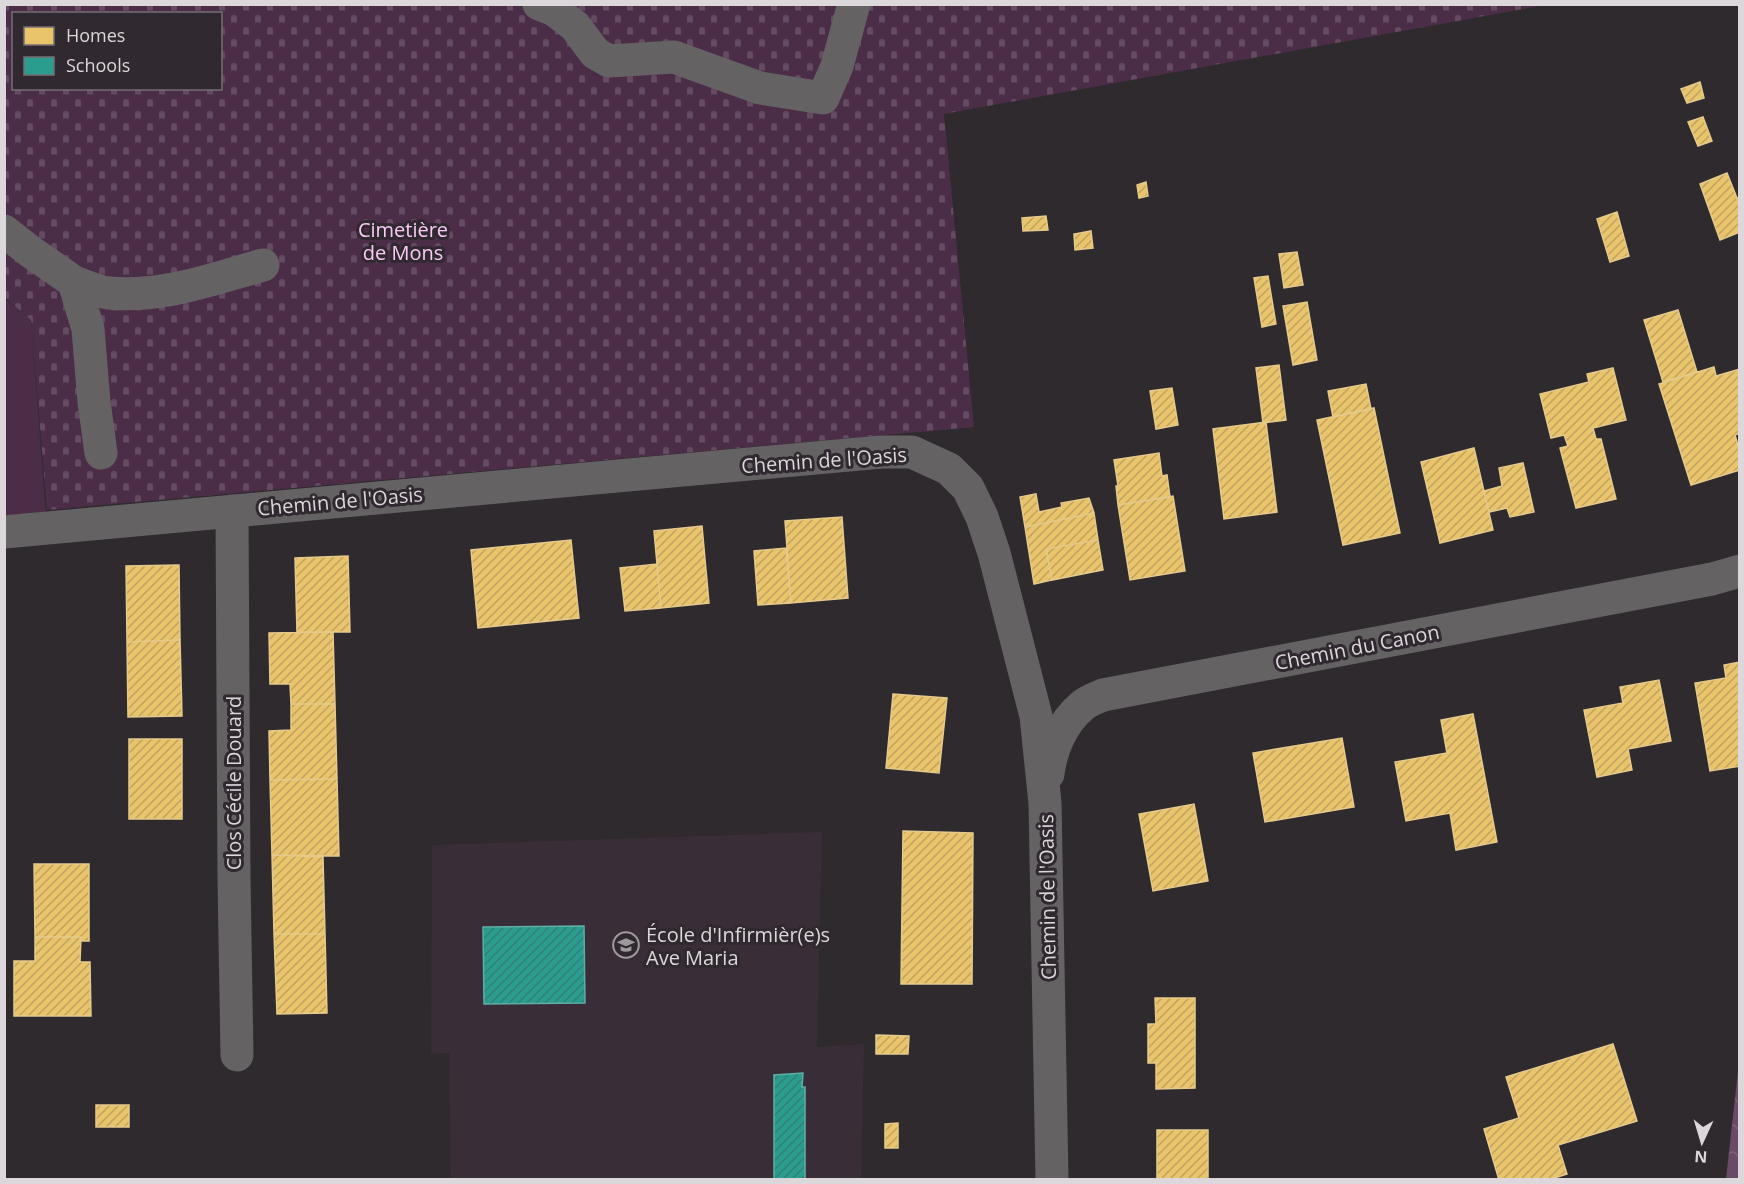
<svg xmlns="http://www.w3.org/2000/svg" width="1744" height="1184" viewBox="0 0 1744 1184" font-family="'Open Sans',sans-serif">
	<defs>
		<pattern id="forest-crowns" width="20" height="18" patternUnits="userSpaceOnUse" patternTransform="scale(1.5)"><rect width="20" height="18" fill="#6b4a66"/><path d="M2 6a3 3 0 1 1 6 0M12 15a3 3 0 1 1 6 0" fill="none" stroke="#80637b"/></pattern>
		<pattern id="cemetery-stones" width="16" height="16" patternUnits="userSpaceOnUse" patternTransform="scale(1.5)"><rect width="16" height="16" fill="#4b2d47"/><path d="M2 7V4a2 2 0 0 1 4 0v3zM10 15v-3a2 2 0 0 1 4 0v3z" fill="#644b61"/></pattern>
		<pattern id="homes-hatch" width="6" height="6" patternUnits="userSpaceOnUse" patternTransform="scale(1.5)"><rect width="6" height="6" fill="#e9c46a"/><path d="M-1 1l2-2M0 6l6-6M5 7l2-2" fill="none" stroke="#bfa360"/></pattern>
		<pattern id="schools-hatch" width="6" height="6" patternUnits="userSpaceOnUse" patternTransform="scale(1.5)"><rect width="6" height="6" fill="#2a9d8f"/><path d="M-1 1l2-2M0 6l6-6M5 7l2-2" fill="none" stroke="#318178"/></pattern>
	</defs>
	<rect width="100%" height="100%" fill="#2f2a2e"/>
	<path fill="#392e38" d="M 822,832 L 817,1047 L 864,1044 L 861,1179 L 451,1179 L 449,1053 L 431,1054 L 432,845 Z"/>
	<path fill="#4b2d47" d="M 4,298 L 31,320 L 47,528 L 4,532 Z"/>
	<path fill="url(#forest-crowns)" d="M 1739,1062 L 1739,1179 L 1726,1179 Z"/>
	<path fill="url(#cemetery-stones)" fill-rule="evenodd" d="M 4,5 L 1545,5 L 944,114 L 974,427 L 47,510 L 31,320 L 5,298 ZM 14,14 L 220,14 L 220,88 L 14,88 Z"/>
	<path fill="url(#homes-hatch)" stroke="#e5ca8c" stroke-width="1.5" d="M 1700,82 L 1704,98 L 1687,103 L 1681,89 Z
		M 1703,117 L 1712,141 L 1698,146 L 1688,122 Z
		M 1727,173 L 1737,198 L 1740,197 L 1740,232 L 1720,240 L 1700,184 Z
		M 1146,182 L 1148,196 L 1139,198 L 1137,185 Z
		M 1617,212 L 1629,256 L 1610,262 L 1597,219 Z
		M 1046,216 L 1048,230 L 1023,231 L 1022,218 Z
		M 1091,231 L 1093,248 L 1075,250 L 1074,234 Z
		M 1297,252 L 1303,285 L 1284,288 L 1279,254 Z
		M 1268,276 L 1276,324 L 1262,327 L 1254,278 Z
		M 1307,302 L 1317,360 L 1293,365 L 1283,306 Z
		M 1678,310 L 1697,372 L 1663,382 L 1644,320 Z
		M 1279,365 L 1286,420 L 1263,423 L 1256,368 Z
		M 1714,367 L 1716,376 L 1740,369 L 1740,433 L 1735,435 L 1740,452 L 1740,470 L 1691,485 L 1659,384 Z
		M 1613,368 L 1626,420 L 1593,428 L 1596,439 L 1601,439 L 1616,499 L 1576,508 L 1560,448 L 1568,446 L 1564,435 L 1551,438 L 1540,394 L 1589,382 L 1587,374 Z
		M 1366,384 L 1371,409 L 1333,417 L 1328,391 Z
		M 1172,388 L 1178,425 L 1156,429 L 1150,391 Z
		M 1374,408 L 1400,533 L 1343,545 L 1317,420 Z
		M 1266,422 L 1277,512 L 1224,519 L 1213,429 Z
		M 1474,448 L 1493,530 L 1440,543 L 1421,462 Z
		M 1159,453 L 1162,476 L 1167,475 L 1170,497 L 1118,505 L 1116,486 L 1118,486 L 1114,460 Z
		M 1523,463 L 1534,512 L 1510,517 L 1507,508 L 1489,512 L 1484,491 L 1502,486 L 1499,468 Z
		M 1036,494 L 1039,512 L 1062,507 L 1061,503 L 1089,498 L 1094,513 L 1025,527 L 1020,497 Z
		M 1173,496 L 1185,571 L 1130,580 L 1118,505 Z
		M 1094,513 L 1098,540 L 1046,549 L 1052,580 L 1034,584 L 1025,527 Z
		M 842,517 L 848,598 L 791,603 L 785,521 Z
		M 702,526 L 709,603 L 661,608 L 654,531 Z
		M 571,540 L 579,618 L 478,628 L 471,550 Z
		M 1098,540 L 1103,570 L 1052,580 L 1046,549 Z
		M 786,548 L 791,603 L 758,605 L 754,551 Z
		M 348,556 L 350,632 L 297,632 L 295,558 Z
		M 657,564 L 661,608 L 625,611 L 620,568 Z
		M 179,565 L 180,640 L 127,642 L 126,566 Z
		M 333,632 L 335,704 L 291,704 L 290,684 L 270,684 L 269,633 Z
		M 180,640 L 182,716 L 128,717 L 127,642 Z
		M 1740,662 L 1740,766 L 1710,771 L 1695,683 L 1726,678 L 1724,665 Z
		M 1659,680 L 1671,741 L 1628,749 L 1632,770 L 1597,777 L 1584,710 L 1623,703 L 1620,687 Z
		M 893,694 L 947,698 L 939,773 L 886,768 Z
		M 291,704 L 335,704 L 337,779 L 270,780 L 269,731 L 291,730 Z
		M 1473,714 L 1497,842 L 1456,850 L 1450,813 L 1406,821 L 1395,762 L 1447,753 L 1441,720 Z
		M 1342,738 L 1354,807 L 1265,822 L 1253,753 Z
		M 129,739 L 182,739 L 182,819 L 129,819 Z
		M 337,779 L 339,856 L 272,855 L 270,780 Z
		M 1194,804 L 1208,881 L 1153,891 L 1139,814 Z
		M 903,831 L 973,833 L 972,984 L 901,984 Z
		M 272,855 L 323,857 L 325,934 L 274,934 Z
		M 34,864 L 89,864 L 89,941 L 80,941 L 81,937 L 35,937 Z
		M 274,934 L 325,934 L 327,1013 L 277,1014 Z
		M 35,937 L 81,937 L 80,962 L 90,962 L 91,1016 L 14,1016 L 14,961 L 35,961 Z
		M 1155,998 L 1195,998 L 1195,1088 L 1156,1089 L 1156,1063 L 1148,1063 L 1148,1024 L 1156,1024 Z
		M 876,1035 L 909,1036 L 908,1054 L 876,1054 Z
		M 1613,1044 L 1637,1121 L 1558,1145 L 1567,1174 L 1548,1180 L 1499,1180 L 1484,1129 L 1519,1118 L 1506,1077 Z
		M 96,1105 L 129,1105 L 129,1127 L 96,1127 Z
		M 898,1123 L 898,1148 L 885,1148 L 885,1124 Z
		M 1157,1130 L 1208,1130 L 1208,1180 L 1157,1180 Z"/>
	<path fill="url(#schools-hatch)" stroke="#5faea6" stroke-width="1.5" d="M 584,926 L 585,1003 L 484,1004 L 483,927 Z
		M 803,1073 L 802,1087 L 805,1087 L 805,1180 L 774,1180 L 774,1075 Z"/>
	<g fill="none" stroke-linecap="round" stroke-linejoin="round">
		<path stroke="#656264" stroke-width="33" d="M 539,4 L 554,10 L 575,26 L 595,53 L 609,61 L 674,57 L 760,88 L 823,98 L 837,66 L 854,4
			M 4,231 L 31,252 L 74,282 L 88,329 L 94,402 L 101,453
			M 74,282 C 85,286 98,292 109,293 C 162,298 213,279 263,265
			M 232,511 L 234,879 L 237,1055
			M 4,532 L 881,452 L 912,452 L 949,469 L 968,488 L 982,517 L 994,553 L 1036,716 L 1045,803 L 1052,1180
			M 1048,774 C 1051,749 1062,723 1082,706 C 1087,701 1096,698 1103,695 L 1712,579 L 1740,571"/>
	</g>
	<defs>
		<g id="university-ring" transform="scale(1.35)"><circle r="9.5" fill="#30292f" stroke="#9f9a9e" stroke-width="1.5"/><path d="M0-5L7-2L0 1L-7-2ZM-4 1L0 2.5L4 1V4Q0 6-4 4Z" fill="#9f9a9e"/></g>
	</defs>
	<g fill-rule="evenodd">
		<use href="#university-ring" x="626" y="945"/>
	</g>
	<g text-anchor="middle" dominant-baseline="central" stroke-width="6" stroke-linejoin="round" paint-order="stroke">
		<g font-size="20" fill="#fac9f3" stroke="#30292f">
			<text x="403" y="229">Cimetière<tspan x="403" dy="23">de Mons</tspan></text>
		</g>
		<g font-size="20" fill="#dcd7db" stroke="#30292f">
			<text transform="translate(824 460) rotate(-4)">Chemin de l'Oasis</text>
			<text transform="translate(340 501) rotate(-5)">Chemin de l'Oasis</text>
			<text transform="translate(1357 647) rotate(-11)">Chemin du Canon</text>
			<text transform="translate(233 783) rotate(-90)">Clos Cécile Douard</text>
			<text transform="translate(1047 897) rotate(-91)">Chemin de l'Oasis</text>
		</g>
		<g font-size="20" fill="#dcd7db" stroke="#30292f" text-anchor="start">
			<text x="646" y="934">École d'Infirmièr(e)s<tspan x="646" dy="23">Ave Maria</tspan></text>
		</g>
	</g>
	<rect width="1744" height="1184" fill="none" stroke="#dcd7db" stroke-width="12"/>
	<rect x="12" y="12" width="210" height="78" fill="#30292f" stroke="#756f74" stroke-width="1.5"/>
	<rect x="24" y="27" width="30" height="18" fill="#e9c46a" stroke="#756f74" stroke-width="1.5"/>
	<text x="66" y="42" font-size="18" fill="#dcd7db">Homes</text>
	<rect x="24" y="57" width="30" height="18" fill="#2a9d8f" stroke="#756f74" stroke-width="1.5"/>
	<text x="66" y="72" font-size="18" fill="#dcd7db">Schools</text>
	<g transform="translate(1702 1142) rotate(184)" stroke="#30292f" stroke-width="4.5" paint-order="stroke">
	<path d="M0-4.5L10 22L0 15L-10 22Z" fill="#dcd7db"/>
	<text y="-9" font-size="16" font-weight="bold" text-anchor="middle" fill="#dcd7db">N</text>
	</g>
</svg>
